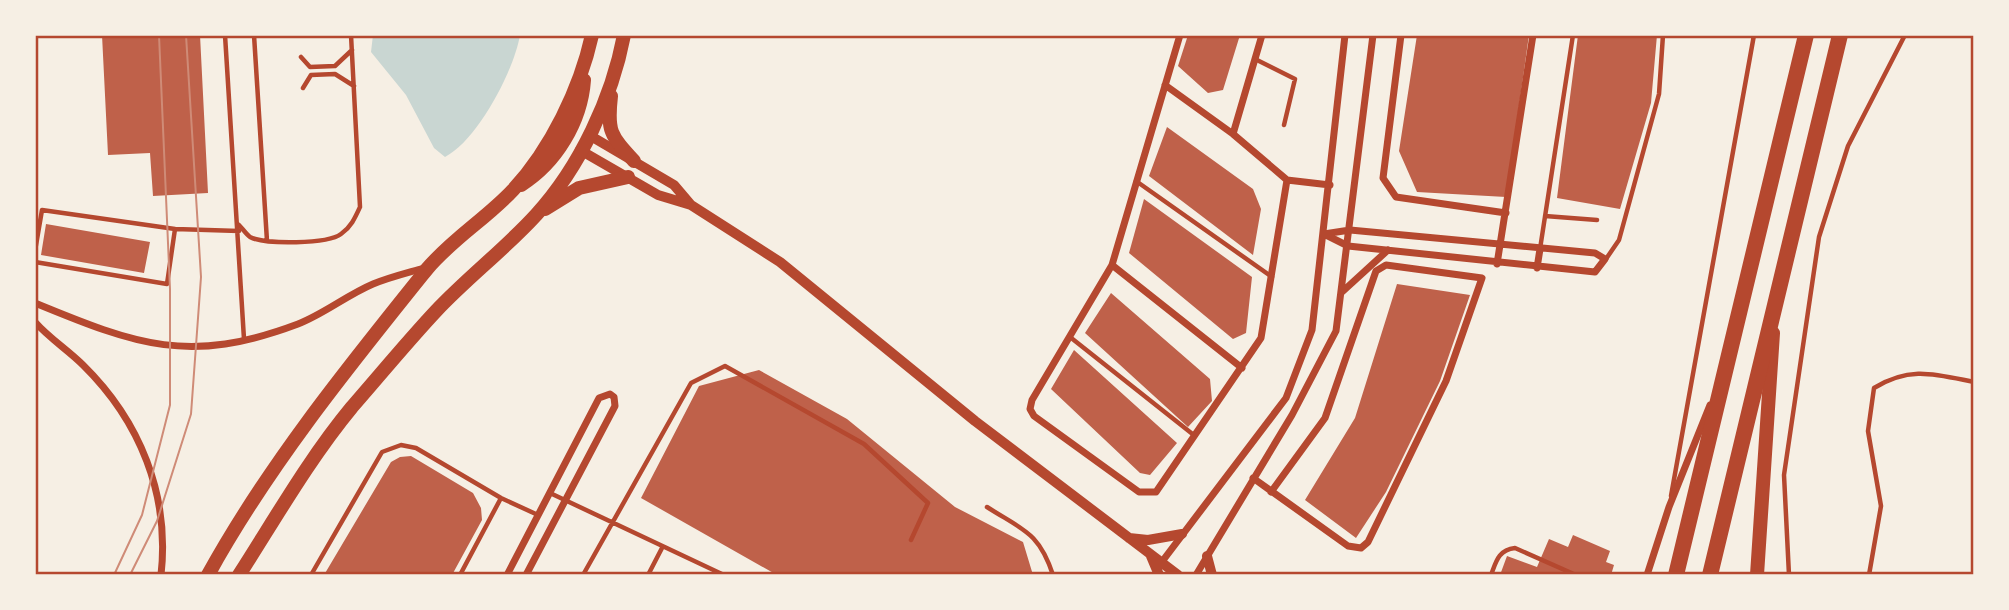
<svg xmlns="http://www.w3.org/2000/svg" width="2009" height="610" viewBox="0 0 2009 610" font-family="Helvetica,sans-serif">
	<rect width="100%" height="100%" fill="#f6efe4"/>
	<path fill="#c9d6d2" d="M 373,35 L 520,35 C 514,71 477,141 445,157 L 434,148 L 406,95 L 371,52 Z"/>
	<path fill="#bf614a" d="M 102,35 L 200,35 L 208,193 L 153,196 L 150,153 L 108,155 Z
		M 1188,35 L 1240,35 L 1223,90 L 1208,93 L 1178,66 Z
		M 1417,35 L 1529,35 L 1506,197 L 1417,192 L 1399,151 Z
		M 1578,35 L 1657,35 L 1651,103 L 1620,209 L 1557,198 Z
		M 1167,127 L 1253,189 L 1261,209 L 1253,255 L 1149,176 Z
		M 1144,199 L 1252,277 L 1246,333 L 1233,339 L 1129,253 Z
		M 46,224 L 150,242 L 144,273 L 41,255 Z
		M 1397,284 L 1470,295 L 1440,381 L 1386,492 L 1356,538 L 1305,500 L 1355,418 Z
		M 1111,293 L 1210,379 L 1212,401 L 1188,427 L 1085,333 Z
		M 1074,350 L 1177,443 L 1150,475 L 1140,473 L 1051,389 Z
		M 759,370 L 847,419 L 955,507 L 1023,542 L 1033,575 L 777,575 L 641,498 L 699,386 Z
		M 411,456 L 473,493 L 481,508 L 482,520 L 452,575 L 324,575 L 391,462 L 400,457 Z
		M 1573,535 L 1610,551 L 1606,562 L 1614,565 L 1611,575 L 1500,575 L 1507,556 L 1537,567 L 1549,539 L 1568,547 Z"/>
	<g fill="none" stroke-linecap="round" stroke-linejoin="round">
		<path stroke="#b5482f" stroke-width="4.5" d="M 225,35 L 244,339
			M 254,35 L 267,241
			M 301,57 L 310,67 L 335,66 L 352,50
			M 1255,59 L 1295,79 L 1284,125
			M 303,88 L 311,75 L 335,74 L 354,86
			M 1136,181 L 1272,277
			M 1545,216 L 1597,220
			M 239,225 C 242,228 246,234 250,237 C 265,245 328,244 341,234 C 351,227 355,218 360,207 L 351,35
			M 1540,249 L 1573,35
			M 35,251 L 42,210 L 175,229 L 239,231
			M 1606,259 L 1619,240 L 1659,94 L 1663,35
			M 35,262 L 167,284 L 175,229
			M 1070,337 L 1195,436
			M 550,493 L 724,575
			M 1671,496 L 1754,35
			M 987,507 C 1023,530 1039,532 1053,575
			M 311,575 L 382,452 L 401,445 L 416,448 L 501,498 L 538,515
			M 460,575 L 501,498
			M 583,575 L 691,383 L 725,366 L 864,444 L 928,503 L 911,540
			M 648,575 L 662,548
			M 1491,575 C 1496,562 1498,550 1515,548 L 1576,575
			M 1789,575 L 1784,475 L 1819,237 L 1848,146 L 1905,35
			M 1869,575 L 1881,506 L 1868,431 L 1874,388 C 1910,366 1934,374 1974,382"/>
		<path stroke="#b5482f" stroke-width="7" d="M 1180,35 L 1112,265 L 1032,400 L 1030,409 L 1034,416 L 1139,492 L 1156,492 L 1261,338 L 1287,180
			M 1401,35 L 1383,178 L 1396,197 L 1506,213
			M 1165,85 L 1233,134 L 1287,180
			M 1233,134 L 1262,35
			M 1287,180 L 1330,185
			M 1350,230 L 1595,253 L 1605,259 L 1595,272 L 1348,246 L 1324,234 Z
			M 1497,264 L 1533,35
			M 1112,265 L 1242,368
			M 1537,268 L 1540,249
			M 1342,292 L 1388,250
			M 35,303 C 137,345 189,365 298,324 C 324,314 347,295 373,284 C 390,277 407,273 424,268
			M 35,322 C 49,338 68,350 83,365 C 140,421 170,495 161,575
			M 1253,478 L 1348,546 L 1361,548 L 1368,542 L 1446,381 L 1482,278 L 1386,265 L 1376,271 L 1325,418 L 1271,492
			M 1161,563 L 1286,398 L 1312,330 L 1345,35
			M 507,575 L 599,398 L 610,394 L 614,397 L 615,406 L 526,575
			M 1196,575 L 1292,415 L 1336,331 L 1373,35
			M 1647,575 L 1669,507 L 1710,405"/>
		<path stroke="#b5482f" stroke-width="10" d="M 589,135 L 674,185 L 691,205 L 780,262 L 975,421 L 1178,575
			M 580,150 L 658,195 L 691,205
			M 1129,538 L 1148,540 L 1182,534
			M 1151,556 L 1159,575
			M 1207,556 L 1212,575"/>
		<path stroke="#b5482f" stroke-width="14" d="M 611,96 C 607,131 610,135 634,161
			M 521,185 C 556,163 581,122 584,80
			M 545,209 L 579,188 L 628,177
			M 208,575 C 268,466 349,366 427,269 C 452,239 487,218 513,190 C 551,149 580,89 592,35
			M 239,575 C 275,519 309,459 352,407 C 380,375 407,342 436,311 C 468,277 505,249 536,215 C 580,167 612,98 624,35
			M 1757,575 L 1773,333"/>
		<path stroke="#b5482f" stroke-width="16" d="M 1676,575 L 1806,35
			M 1710,575 L 1840,35"/>
		<path stroke="#cf8b77" stroke-width="2" d="M 114,575 L 142,515 L 170,405 L 170,289 L 159,35
			M 130,575 L 157,521 L 191,414 L 201,277 L 186,35"/>
	</g>
	<rect width="2009" height="610" fill="none" stroke="#f6efe4" stroke-width="74"/>
	<rect x="37" y="37" width="1935" height="536" fill="none" stroke="#b5482f" stroke-width="2.5"/>
</svg>
